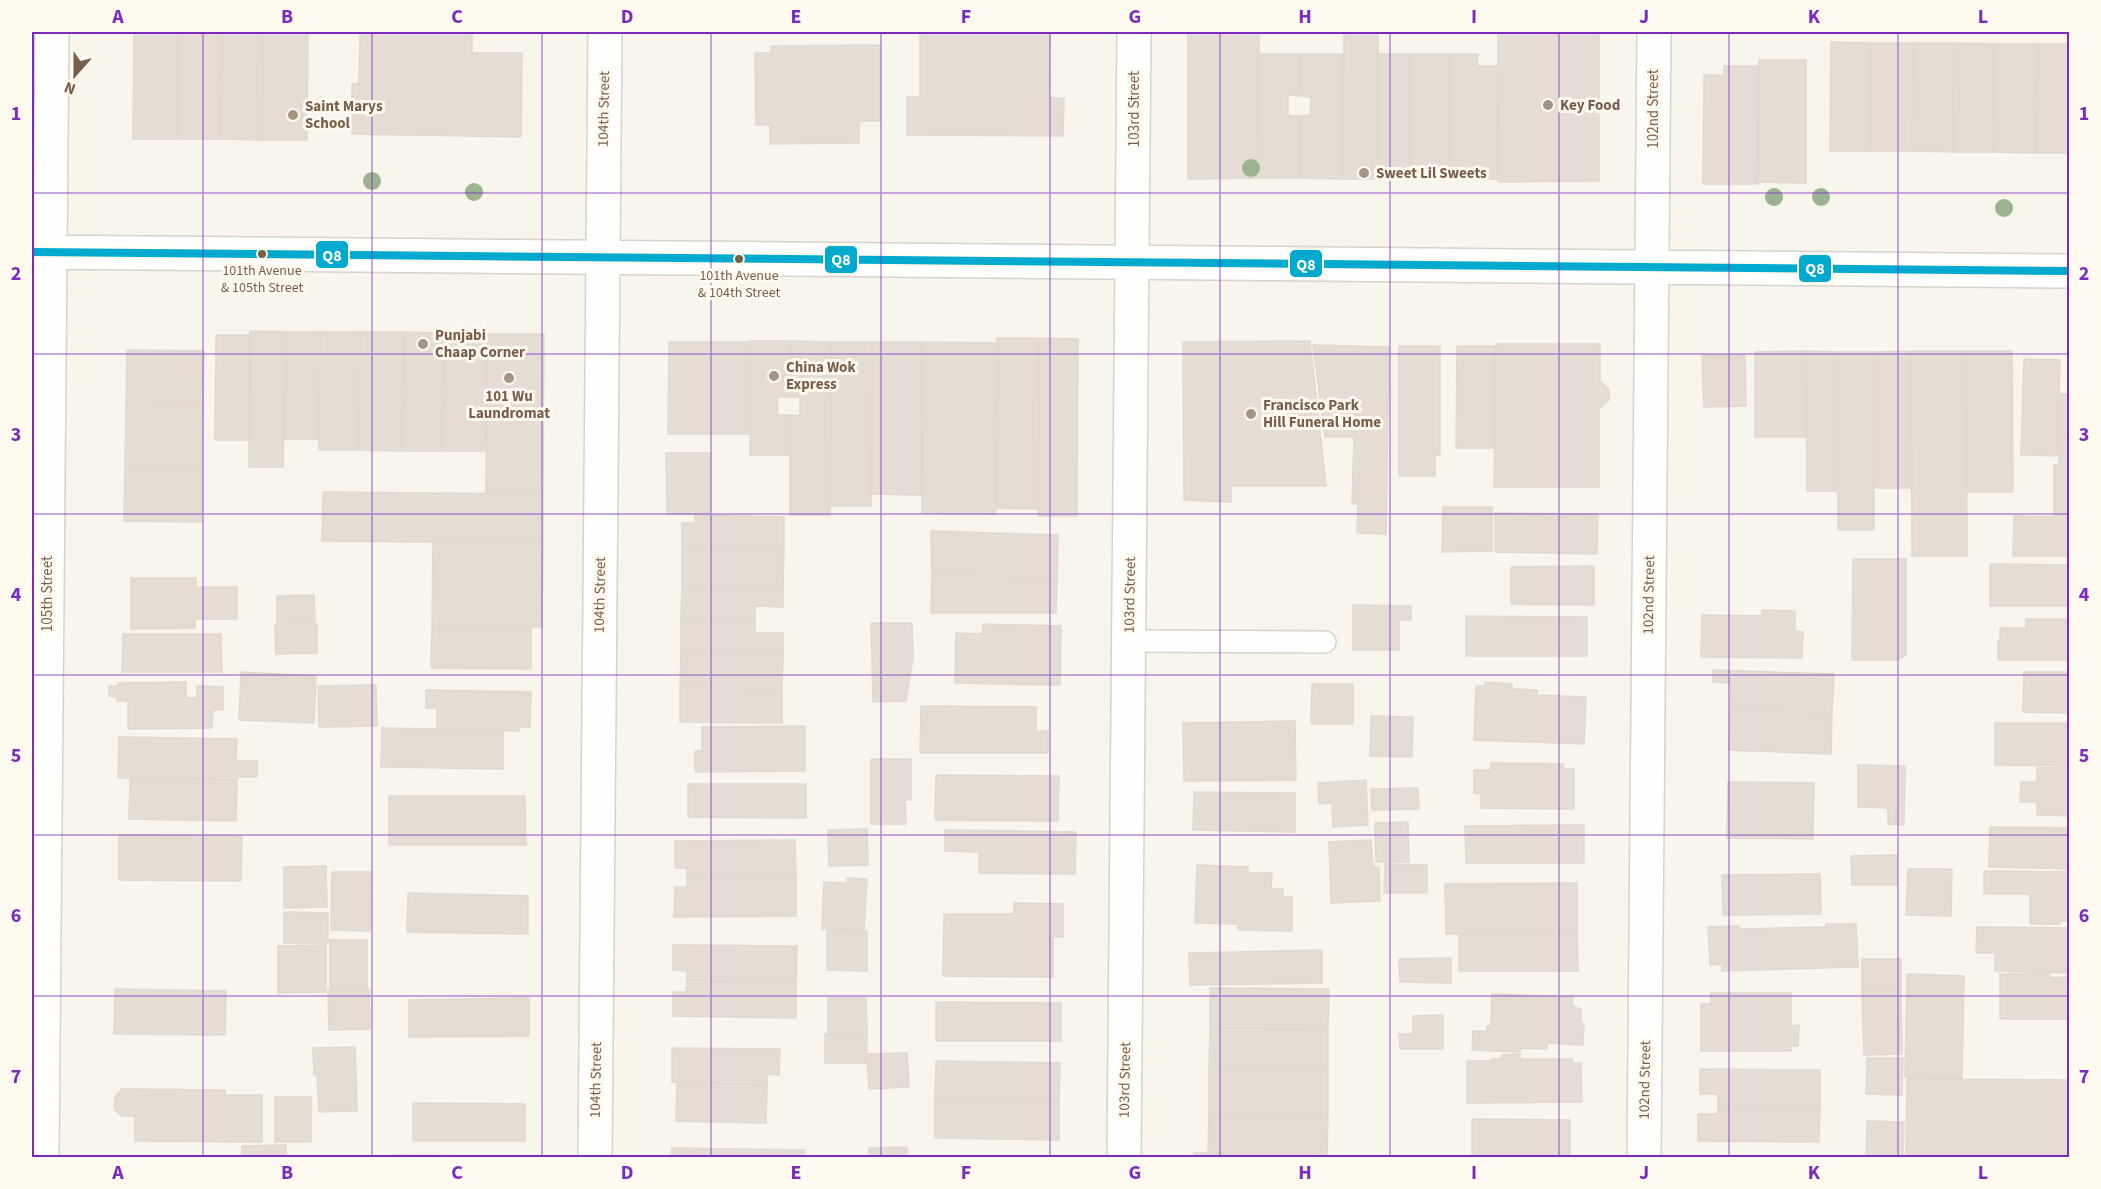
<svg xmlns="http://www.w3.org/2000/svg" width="2101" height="1189" viewBox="0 0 2101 1189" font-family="'Source Sans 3',sans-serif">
	<rect width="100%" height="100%" fill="#f8f5ed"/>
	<path fill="#e5ddd4" stroke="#e1d8cf" stroke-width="1.5" d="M 134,32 L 179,32 L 179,139 L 133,139 Z
		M 179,32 L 221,32 L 220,139 L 179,139 Z
		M 221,32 L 263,32 L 262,140 L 220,139 Z
		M 263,32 L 308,32 L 307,140 L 262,140 Z
		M 360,32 L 472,32 L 472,53 L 522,53 L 521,137 L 352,134 L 352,84 L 359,84 Z
		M 920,32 L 1050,32 L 1049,98 L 1064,98 L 1063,136 L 907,135 L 907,97 L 920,97 Z
		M 1188,32 L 1259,32 L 1258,178 L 1188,179 Z
		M 1344,32 L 1378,32 L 1379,179 L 1343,179 Z
		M 1498,32 L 1599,32 L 1599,181 L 1498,182 Z
		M 1831,42 L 1871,43 L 1871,151 L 1830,151 Z
		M 1871,43 L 1913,43 L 1912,151 L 1871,151 Z
		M 1913,43 L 1954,43 L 1953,152 L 1912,151 Z
		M 1954,43 L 1995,44 L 1994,152 L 1953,152 Z
		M 1995,44 L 2037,44 L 2036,153 L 1994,152 Z
		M 2037,44 L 2070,44 L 2070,153 L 2036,153 Z
		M 880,45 L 880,121 L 859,121 L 859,143 L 770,144 L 770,125 L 756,125 L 755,53 L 771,53 L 771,46 Z
		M 1259,54 L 1300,54 L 1300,96 L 1288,95 L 1288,116 L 1300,116 L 1300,178 L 1258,178 Z
		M 1300,54 L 1343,54 L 1343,179 L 1300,178 L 1300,116 L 1310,115 L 1311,97 L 1300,96 Z
		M 1379,54 L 1411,54 L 1411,179 L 1379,179 Z
		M 1411,54 L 1449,54 L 1449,179 L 1411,179 Z
		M 1449,54 L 1478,54 L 1477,66 L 1498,66 L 1497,179 L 1449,179 Z
		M 1759,60 L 1806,60 L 1806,183 L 1757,182 Z
		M 1724,66 L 1759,66 L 1758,184 L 1703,184 L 1704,75 L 1724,75 Z
		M 250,331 L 286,332 L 283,467 L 249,467 Z
		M 286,332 L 320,332 L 319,439 L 285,439 Z
		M 320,332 L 360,332 L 359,450 L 319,450 Z
		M 360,332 L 404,332 L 403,451 L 359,450 Z
		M 404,332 L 444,333 L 443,451 L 403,451 Z
		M 444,333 L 487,334 L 486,451 L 443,451 Z
		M 487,334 L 544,334 L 543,494 L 486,494 Z
		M 216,335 L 251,335 L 249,440 L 215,440 Z
		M 997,338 L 1039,338 L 1038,509 L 996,508 Z
		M 1039,338 L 1078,339 L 1077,516 L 1038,516 Z
		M 750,341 L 791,341 L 791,397 L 777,397 L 778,415 L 790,415 L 790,455 L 750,455 Z
		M 791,341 L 831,342 L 830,515 L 790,515 L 790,415 L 800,416 L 800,397 L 791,397 Z
		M 1310,341 L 1326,486 L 1231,486 L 1231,502 L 1184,500 L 1183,342 Z
		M 669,342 L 750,342 L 750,434 L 668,434 Z
		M 831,342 L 872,342 L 871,506 L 830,506 Z
		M 872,342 L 923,342 L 921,495 L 872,494 Z
		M 923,342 L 997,343 L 996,514 L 922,513 Z
		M 1496,344 L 1600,344 L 1600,381 L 1609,389 L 1609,400 L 1599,409 L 1599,487 L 1494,487 Z
		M 1313,345 L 1389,347 L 1386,534 L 1357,533 L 1358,504 L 1352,504 L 1354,437 L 1325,437 Z
		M 1399,346 L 1440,346 L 1440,455 L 1435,456 L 1435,476 L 1399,476 Z
		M 1457,346 L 1495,346 L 1495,448 L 1456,448 Z
		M 127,350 L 204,351 L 203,407 L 126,408 Z
		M 1806,351 L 1838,352 L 1838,491 L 1807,491 Z
		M 1806,351 L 1807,437 L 1755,437 L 1755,352 Z
		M 1911,351 L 1966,351 L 1967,556 L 1912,556 Z
		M 1911,351 L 1912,488 L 1874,488 L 1874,352 Z
		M 1966,351 L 2012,351 L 2013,492 L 1967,492 Z
		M 1838,352 L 1874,352 L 1874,530 L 1838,530 Z
		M 1702,355 L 1745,355 L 1746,406 L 1704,407 Z
		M 2024,359 L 2060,360 L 2057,456 L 2021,455 Z
		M 2059,394 L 2070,394 L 2070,556 L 2013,556 L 2014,516 L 2054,517 L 2054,465 L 2059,465 Z
		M 203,407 L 202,466 L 125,465 L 126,408 Z
		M 666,453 L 710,453 L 710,514 L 667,514 Z
		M 125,465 L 202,466 L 202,522 L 124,521 Z
		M 323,492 L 543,494 L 543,543 L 322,541 Z
		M 1443,507 L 1492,507 L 1492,551 L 1442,552 Z
		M 1495,513 L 1598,514 L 1597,554 L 1495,552 Z
		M 695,515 L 784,517 L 784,552 L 682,550 L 682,523 L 695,523 Z
		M 931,531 L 1058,535 L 1057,577 L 932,575 Z
		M 433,542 L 543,543 L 542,627 L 432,626 Z
		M 682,550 L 784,552 L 783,586 L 682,585 Z
		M 1853,559 L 1906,559 L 1906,655 L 1896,660 L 1852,660 Z
		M 1990,564 L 2070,565 L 2070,606 L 1990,606 Z
		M 1594,566 L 1594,605 L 1511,604 L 1511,567 Z
		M 932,575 L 1057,577 L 1056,613 L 931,613 Z
		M 131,578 L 196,578 L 196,587 L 237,587 L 237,619 L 195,619 L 195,628 L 131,629 Z
		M 682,585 L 783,586 L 783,607 L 755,606 L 755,619 L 681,618 Z
		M 314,595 L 315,623 L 277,624 L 277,596 Z
		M 1353,605 L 1411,606 L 1411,620 L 1399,620 L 1399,650 L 1353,650 Z
		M 1762,610 L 1795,611 L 1795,631 L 1803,632 L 1802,658 L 1701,657 L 1702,615 L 1762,616 Z
		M 1466,616 L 1587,617 L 1587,656 L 1466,656 Z
		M 681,618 L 755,619 L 755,633 L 783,633 L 783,654 L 681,653 Z
		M 2026,619 L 2070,619 L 2070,660 L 1998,660 L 1998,641 L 2000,641 L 2000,628 L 2026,628 Z
		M 871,623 L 912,623 L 913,658 L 906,701 L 873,702 Z
		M 277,624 L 317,624 L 317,653 L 276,654 L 275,625 Z
		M 983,624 L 1061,626 L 1060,685 L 955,683 L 956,633 L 983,634 Z
		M 432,626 L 531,627 L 531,669 L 431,668 Z
		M 123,634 L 221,634 L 222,672 L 122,672 Z
		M 681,653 L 783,654 L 782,689 L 680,687 Z
		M 1713,670 L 1834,674 L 1832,713 L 1730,710 L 1731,683 L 1713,682 Z
		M 241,672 L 316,676 L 314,723 L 239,720 Z
		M 2024,672 L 2070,672 L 2070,713 L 2023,712 Z
		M 186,682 L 186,698 L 197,698 L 197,686 L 223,687 L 223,710 L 213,710 L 212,728 L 128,729 L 128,701 L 117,701 L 117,697 L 109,696 L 109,686 L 118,686 L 118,683 Z
		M 1485,682 L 1512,684 L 1512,689 L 1537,690 L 1537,695 L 1586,697 L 1584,744 L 1474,740 L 1476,686 L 1486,686 Z
		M 1312,684 L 1353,684 L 1353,724 L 1311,724 Z
		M 376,685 L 377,726 L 319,727 L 318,686 Z
		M 680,687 L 782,689 L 782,723 L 680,722 Z
		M 426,690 L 531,692 L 530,727 L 519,727 L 519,731 L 437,729 L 437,708 L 426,708 Z
		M 921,706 L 1036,707 L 1036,731 L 1048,731 L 1048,753 L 920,753 Z
		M 1730,710 L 1832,713 L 1831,754 L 1729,750 Z
		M 1371,716 L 1413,717 L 1412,757 L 1370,756 Z
		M 1295,721 L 1296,780 L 1184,781 L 1183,723 Z
		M 1995,723 L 2070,723 L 2070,766 L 1995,765 Z
		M 805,726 L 805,771 L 695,772 L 695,751 L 702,751 L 702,727 Z
		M 382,728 L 503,730 L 503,769 L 381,767 Z
		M 119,737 L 237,739 L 236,761 L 257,761 L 257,777 L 237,777 L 237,780 L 118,778 Z
		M 871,759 L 911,759 L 911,800 L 905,800 L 906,824 L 871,824 Z
		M 1491,763 L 1564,764 L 1563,769 L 1574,769 L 1574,809 L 1481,808 L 1481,794 L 1474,793 L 1474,770 L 1491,770 Z
		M 1858,765 L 1905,766 L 1904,825 L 1888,824 L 1888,808 L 1858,807 Z
		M 2037,768 L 2070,768 L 2070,816 L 2037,815 L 2037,802 L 2020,802 L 2021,782 L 2037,782 Z
		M 936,775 L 1059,776 L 1058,821 L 935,820 Z
		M 130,778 L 237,780 L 236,821 L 129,819 Z
		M 1366,780 L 1368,825 L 1333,827 L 1332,803 L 1319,804 L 1318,783 Z
		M 1728,782 L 1814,783 L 1813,839 L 1727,838 Z
		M 688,784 L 806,784 L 806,818 L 688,817 Z
		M 1418,788 L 1419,809 L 1372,810 L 1371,789 Z
		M 1194,792 L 1295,793 L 1295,832 L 1193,830 Z
		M 389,796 L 525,796 L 526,845 L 389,845 Z
		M 1408,822 L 1409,862 L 1376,862 L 1375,823 Z
		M 1584,825 L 1584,863 L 1466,863 L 1465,826 Z
		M 1990,827 L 2070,828 L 2070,869 L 1989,867 Z
		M 867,829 L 868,865 L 829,866 L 828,830 Z
		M 945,830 L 1076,832 L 1075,874 L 979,873 L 979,852 L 945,851 Z
		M 119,835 L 242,836 L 241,881 L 119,880 Z
		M 795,840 L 796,878 L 687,879 L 687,868 L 675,868 L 675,841 Z
		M 1371,840 L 1373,867 L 1379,867 L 1380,901 L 1331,903 L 1329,842 Z
		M 1897,855 L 1897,885 L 1852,885 L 1851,856 Z
		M 1385,864 L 1427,865 L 1427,893 L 1384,893 Z
		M 1197,865 L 1248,867 L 1248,873 L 1272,873 L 1271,889 L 1283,889 L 1283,897 L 1292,897 L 1292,931 L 1238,930 L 1238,924 L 1195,923 Z
		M 326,866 L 327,907 L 284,908 L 284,867 Z
		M 1908,869 L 1952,869 L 1951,916 L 1906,915 Z
		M 1984,871 L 2070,872 L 2070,921 L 2060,921 L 2060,924 L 2030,924 L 2030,894 L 1984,894 Z
		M 332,872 L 371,872 L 370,931 L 331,930 Z
		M 1820,874 L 1821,914 L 1723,915 L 1722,875 Z
		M 796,878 L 796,916 L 674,917 L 675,887 L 687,887 L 687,879 Z
		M 847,878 L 867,879 L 864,930 L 822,929 L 824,882 L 847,883 Z
		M 1577,883 L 1577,933 L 1446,934 L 1445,884 Z
		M 408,893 L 528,896 L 528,934 L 407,932 Z
		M 1014,903 L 1063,904 L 1063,937 L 1053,937 L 1053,977 L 943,976 L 944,914 L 1014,914 Z
		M 284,912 L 328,913 L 328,943 L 284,943 Z
		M 1826,924 L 1856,924 L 1858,967 L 1722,971 L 1722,964 L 1710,965 L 1708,927 L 1739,926 L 1739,929 L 1826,927 Z
		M 1977,927 L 2070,928 L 2070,973 L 1995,971 L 1995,953 L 1976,953 Z
		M 827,931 L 867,931 L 867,971 L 827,970 Z
		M 1577,933 L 1578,971 L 1459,971 L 1459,934 Z
		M 330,940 L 367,940 L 367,990 L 330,990 Z
		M 326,945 L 326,992 L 278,993 L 278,946 Z
		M 673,945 L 797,946 L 796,982 L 687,980 L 687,971 L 673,970 Z
		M 1322,950 L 1322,983 L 1190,985 L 1189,953 Z
		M 1451,958 L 1451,983 L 1400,982 L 1399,959 Z
		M 1862,959 L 1901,959 L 1901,990 L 1862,990 Z
		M 1907,974 L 1964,976 L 1962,1078 L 1905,1077 Z
		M 2000,974 L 2049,974 L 2049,978 L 2070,977 L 2070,1019 L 2000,1019 Z
		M 687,980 L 796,982 L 796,1018 L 673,1016 L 673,992 L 686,992 Z
		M 1210,988 L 1329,989 L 1328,1029 L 1210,1028 Z
		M 115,989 L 226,991 L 225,1035 L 114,1034 Z
		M 369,989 L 370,1029 L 329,1030 L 328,990 Z
		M 1862,990 L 1901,990 L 1902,1054 L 1864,1055 Z
		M 1711,993 L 1791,993 L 1791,1026 L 1799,1025 L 1798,1046 L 1791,1046 L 1791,1051 L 1701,1051 L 1701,1004 L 1711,1004 Z
		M 1492,994 L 1573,997 L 1572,1005 L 1581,1010 L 1581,1021 L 1584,1025 L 1583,1045 L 1547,1043 L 1547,1049 L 1520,1048 L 1520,1052 L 1472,1050 L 1473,1031 L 1487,1031 L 1487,1026 L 1491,1026 Z
		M 529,998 L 529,1036 L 409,1037 L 409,1000 Z
		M 828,998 L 866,998 L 867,1034 L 828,1035 Z
		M 936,1002 L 1061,1003 L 1061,1041 L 936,1041 Z
		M 1443,1015 L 1443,1049 L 1400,1049 L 1399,1034 L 1413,1034 L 1413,1016 Z
		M 1210,1028 L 1328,1029 L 1328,1071 L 1209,1070 Z
		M 825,1034 L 867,1034 L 866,1063 L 825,1063 Z
		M 355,1047 L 357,1111 L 319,1112 L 317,1076 L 314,1075 L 313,1048 Z
		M 672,1048 L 780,1049 L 779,1075 L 767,1074 L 767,1085 L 672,1082 Z
		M 907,1053 L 909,1087 L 869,1089 L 867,1054 Z
		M 1520,1054 L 1520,1059 L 1573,1059 L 1573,1064 L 1581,1063 L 1582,1102 L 1467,1103 L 1467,1061 L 1492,1061 L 1492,1059 L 1501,1059 L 1502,1055 Z
		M 1867,1058 L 1903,1058 L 1902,1095 L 1866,1094 Z
		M 936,1061 L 1060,1063 L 1059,1102 L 935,1101 Z
		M 1700,1069 L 1820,1070 L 1820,1105 L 1718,1105 L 1718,1094 L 1700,1094 Z
		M 1209,1070 L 1328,1071 L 1328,1114 L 1209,1113 Z
		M 1907,1079 L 2070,1080 L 2070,1158 L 1906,1158 Z
		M 677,1082 L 767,1085 L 766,1123 L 676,1121 Z
		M 122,1089 L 225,1090 L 225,1095 L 262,1095 L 262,1142 L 135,1141 L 135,1116 L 121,1116 L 116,1111 L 114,1107 L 115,1097 Z
		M 275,1097 L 311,1097 L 311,1142 L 275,1142 Z
		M 935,1101 L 1059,1102 L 1059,1140 L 935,1138 Z
		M 413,1103 L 525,1104 L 525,1141 L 413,1141 Z
		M 1718,1105 L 1820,1105 L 1819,1142 L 1698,1141 L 1698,1114 L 1718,1114 Z
		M 1209,1113 L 1328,1114 L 1327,1154 L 1208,1153 Z
		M 1472,1119 L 1570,1120 L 1570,1158 L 1472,1158 Z
		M 1867,1121 L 1904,1122 L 1903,1158 L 1866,1158 Z
		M 286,1145 L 286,1158 L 242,1158 L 242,1146 Z
		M 907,1147 L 908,1158 L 869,1158 L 869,1148 Z
		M 672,1148 L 805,1150 L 804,1158 L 671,1158 Z
		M 1194,1153 L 1327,1154 L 1327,1158 L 1194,1158 Z
		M 392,1155 L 523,1156 L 523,1158 L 392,1158 Z"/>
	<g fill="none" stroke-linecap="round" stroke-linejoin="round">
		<g stroke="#d7d2cb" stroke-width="24">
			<path id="service" d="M 1129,641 L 1325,642"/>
		</g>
		<g stroke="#d7d2cb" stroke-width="36">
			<path id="minor" d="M 32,252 L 2070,271
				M 42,1158 L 52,32
				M 595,1158 L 605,32
				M 1124,1158 L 1134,32
				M 1644,1158 L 1654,32"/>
		</g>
		<use href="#service" stroke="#fefefc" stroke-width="21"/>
		<use href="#minor" stroke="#fefefc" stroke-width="33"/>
		<g stroke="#fffaef" stroke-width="12">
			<path id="bus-1" d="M 32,252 L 2070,271"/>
		</g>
		<use href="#bus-1" stroke="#00a9ce" stroke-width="8"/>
	</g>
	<g fill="#9bb48f">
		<circle cx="1251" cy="168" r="9"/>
		<circle cx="372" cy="181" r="9"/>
		<circle cx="474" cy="192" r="9"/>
		<circle cx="1774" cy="197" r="9"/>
		<circle cx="1821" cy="197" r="9"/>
		<circle cx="2004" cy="208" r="9"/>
	</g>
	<path fill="none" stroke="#7b2cbf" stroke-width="1.5" stroke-opacity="0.55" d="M 203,32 L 203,1158M 372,32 L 372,1158M 542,32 L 542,1158M 711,32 L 711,1158M 881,32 L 881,1158M 1050,32 L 1050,1158M 1220,32 L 1220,1158M 1390,32 L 1390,1158M 1559,32 L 1559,1158M 1729,32 L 1729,1158M 1898,32 L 1898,1158M 32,193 L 2070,193M 32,354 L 2070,354M 32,514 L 2070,514M 32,675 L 2070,675M 32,835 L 2070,835M 32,996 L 2070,996"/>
	<g fill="#a59384" stroke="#fffaef" stroke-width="2">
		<circle cx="1548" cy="105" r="6"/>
		<circle cx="293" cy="115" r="6"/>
		<circle cx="1364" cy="173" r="6"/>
		<circle cx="423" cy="344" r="6"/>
		<circle cx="774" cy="376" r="6"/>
		<circle cx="509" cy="378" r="6"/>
		<circle cx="1251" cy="414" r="6"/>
	</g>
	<g fill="#785e4b" stroke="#fffaef" stroke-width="2">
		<circle cx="262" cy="254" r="5"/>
		<circle cx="739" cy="259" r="5"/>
	</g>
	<g text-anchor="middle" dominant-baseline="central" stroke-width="6" stroke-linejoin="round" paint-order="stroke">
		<g font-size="14" fill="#785e4b" stroke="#fffaef">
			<text x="262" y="271">101th Avenue<tspan x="262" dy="17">&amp; 105th Street</tspan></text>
			<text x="739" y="276">101th Avenue<tspan x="739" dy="17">&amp; 104th Street</tspan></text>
		</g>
		<g font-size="15" font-weight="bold" fill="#785e4b" stroke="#fffaef" text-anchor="start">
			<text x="1560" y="105">Key Food</text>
			<text x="305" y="106">Saint Marys<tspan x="305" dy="17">School</tspan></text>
			<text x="1376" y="173">Sweet Lil Sweets</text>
			<text x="435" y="335">Punjabi<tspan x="435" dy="17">Chaap Corner</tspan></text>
			<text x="786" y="367">China Wok<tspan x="786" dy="17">Express</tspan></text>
			<text x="509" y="396" text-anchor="middle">101 Wu<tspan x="509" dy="17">Laundromat</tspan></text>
			<text x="1263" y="405">Francisco Park<tspan x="1263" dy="17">Hill Funeral Home</tspan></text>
		</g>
		<g font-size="15" fill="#785e4b" stroke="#fffaef">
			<text transform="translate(604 109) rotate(-89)">104th Street</text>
			<text transform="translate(1134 109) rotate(-90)">103rd Street</text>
			<text transform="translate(1653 109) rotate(-90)">102nd Street</text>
			<text transform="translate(47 594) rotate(-90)">105th Street</text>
			<text transform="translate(600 595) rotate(-89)">104th Street</text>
			<text transform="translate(1130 595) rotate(-89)">103rd Street</text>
			<text transform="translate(1649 595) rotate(-89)">102nd Street</text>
			<text transform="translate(596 1080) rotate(-89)">104th Street</text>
			<text transform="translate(1125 1080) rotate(-89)">103rd Street</text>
			<text transform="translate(1645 1080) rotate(-89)">102nd Street</text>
		</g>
	</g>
	<g stroke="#fffaef" stroke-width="2">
		<rect x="315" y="240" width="34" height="29" rx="6" fill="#00a9ce"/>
		<rect x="824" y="245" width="34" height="29" rx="6" fill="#00a9ce"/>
		<rect x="1289" y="249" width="34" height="29" rx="6" fill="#00a9ce"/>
		<rect x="1798" y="254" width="34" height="29" rx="6" fill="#00a9ce"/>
	</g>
	<g font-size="16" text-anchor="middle" font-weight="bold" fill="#fff">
		<text x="332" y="261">Q8</text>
		<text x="841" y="265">Q8</text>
		<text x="1306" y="270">Q8</text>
		<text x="1815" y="274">Q8</text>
	</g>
	<rect width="2101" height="1189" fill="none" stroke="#fffaef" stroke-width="66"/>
	<g transform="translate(75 75) rotate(201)" stroke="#fffaef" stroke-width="4.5" paint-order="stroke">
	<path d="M0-4.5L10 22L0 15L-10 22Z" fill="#785e4b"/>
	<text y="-9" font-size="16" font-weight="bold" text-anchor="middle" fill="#785e4b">N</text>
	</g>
	<rect x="33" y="33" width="2035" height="1123" fill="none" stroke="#7b2cbf" stroke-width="2"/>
	<g font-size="20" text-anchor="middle" font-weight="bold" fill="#7b2cbf">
		<text x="118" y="23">A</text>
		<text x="287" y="23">B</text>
		<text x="457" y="23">C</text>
		<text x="627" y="23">D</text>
		<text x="796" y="23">E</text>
		<text x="966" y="23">F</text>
		<text x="1135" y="23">G</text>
		<text x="1305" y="23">H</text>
		<text x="1474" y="23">I</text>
		<text x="1644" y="23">J</text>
		<text x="1814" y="23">K</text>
		<text x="1983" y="23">L</text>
		<text x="16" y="120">1</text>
		<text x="2084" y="120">1</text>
		<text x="16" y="280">2</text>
		<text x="2084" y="280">2</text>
		<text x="16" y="441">3</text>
		<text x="2084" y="441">3</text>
		<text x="16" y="601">4</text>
		<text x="2084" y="601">4</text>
		<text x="16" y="762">5</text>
		<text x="2084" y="762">5</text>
		<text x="16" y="922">6</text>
		<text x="2084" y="922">6</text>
		<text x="16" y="1083">7</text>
		<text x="2084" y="1083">7</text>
		<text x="118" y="1179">A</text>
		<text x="287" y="1179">B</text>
		<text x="457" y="1179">C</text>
		<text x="627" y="1179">D</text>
		<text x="796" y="1179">E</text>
		<text x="966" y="1179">F</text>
		<text x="1135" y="1179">G</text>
		<text x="1305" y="1179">H</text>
		<text x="1474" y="1179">I</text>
		<text x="1644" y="1179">J</text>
		<text x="1814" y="1179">K</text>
		<text x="1983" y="1179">L</text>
	</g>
</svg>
